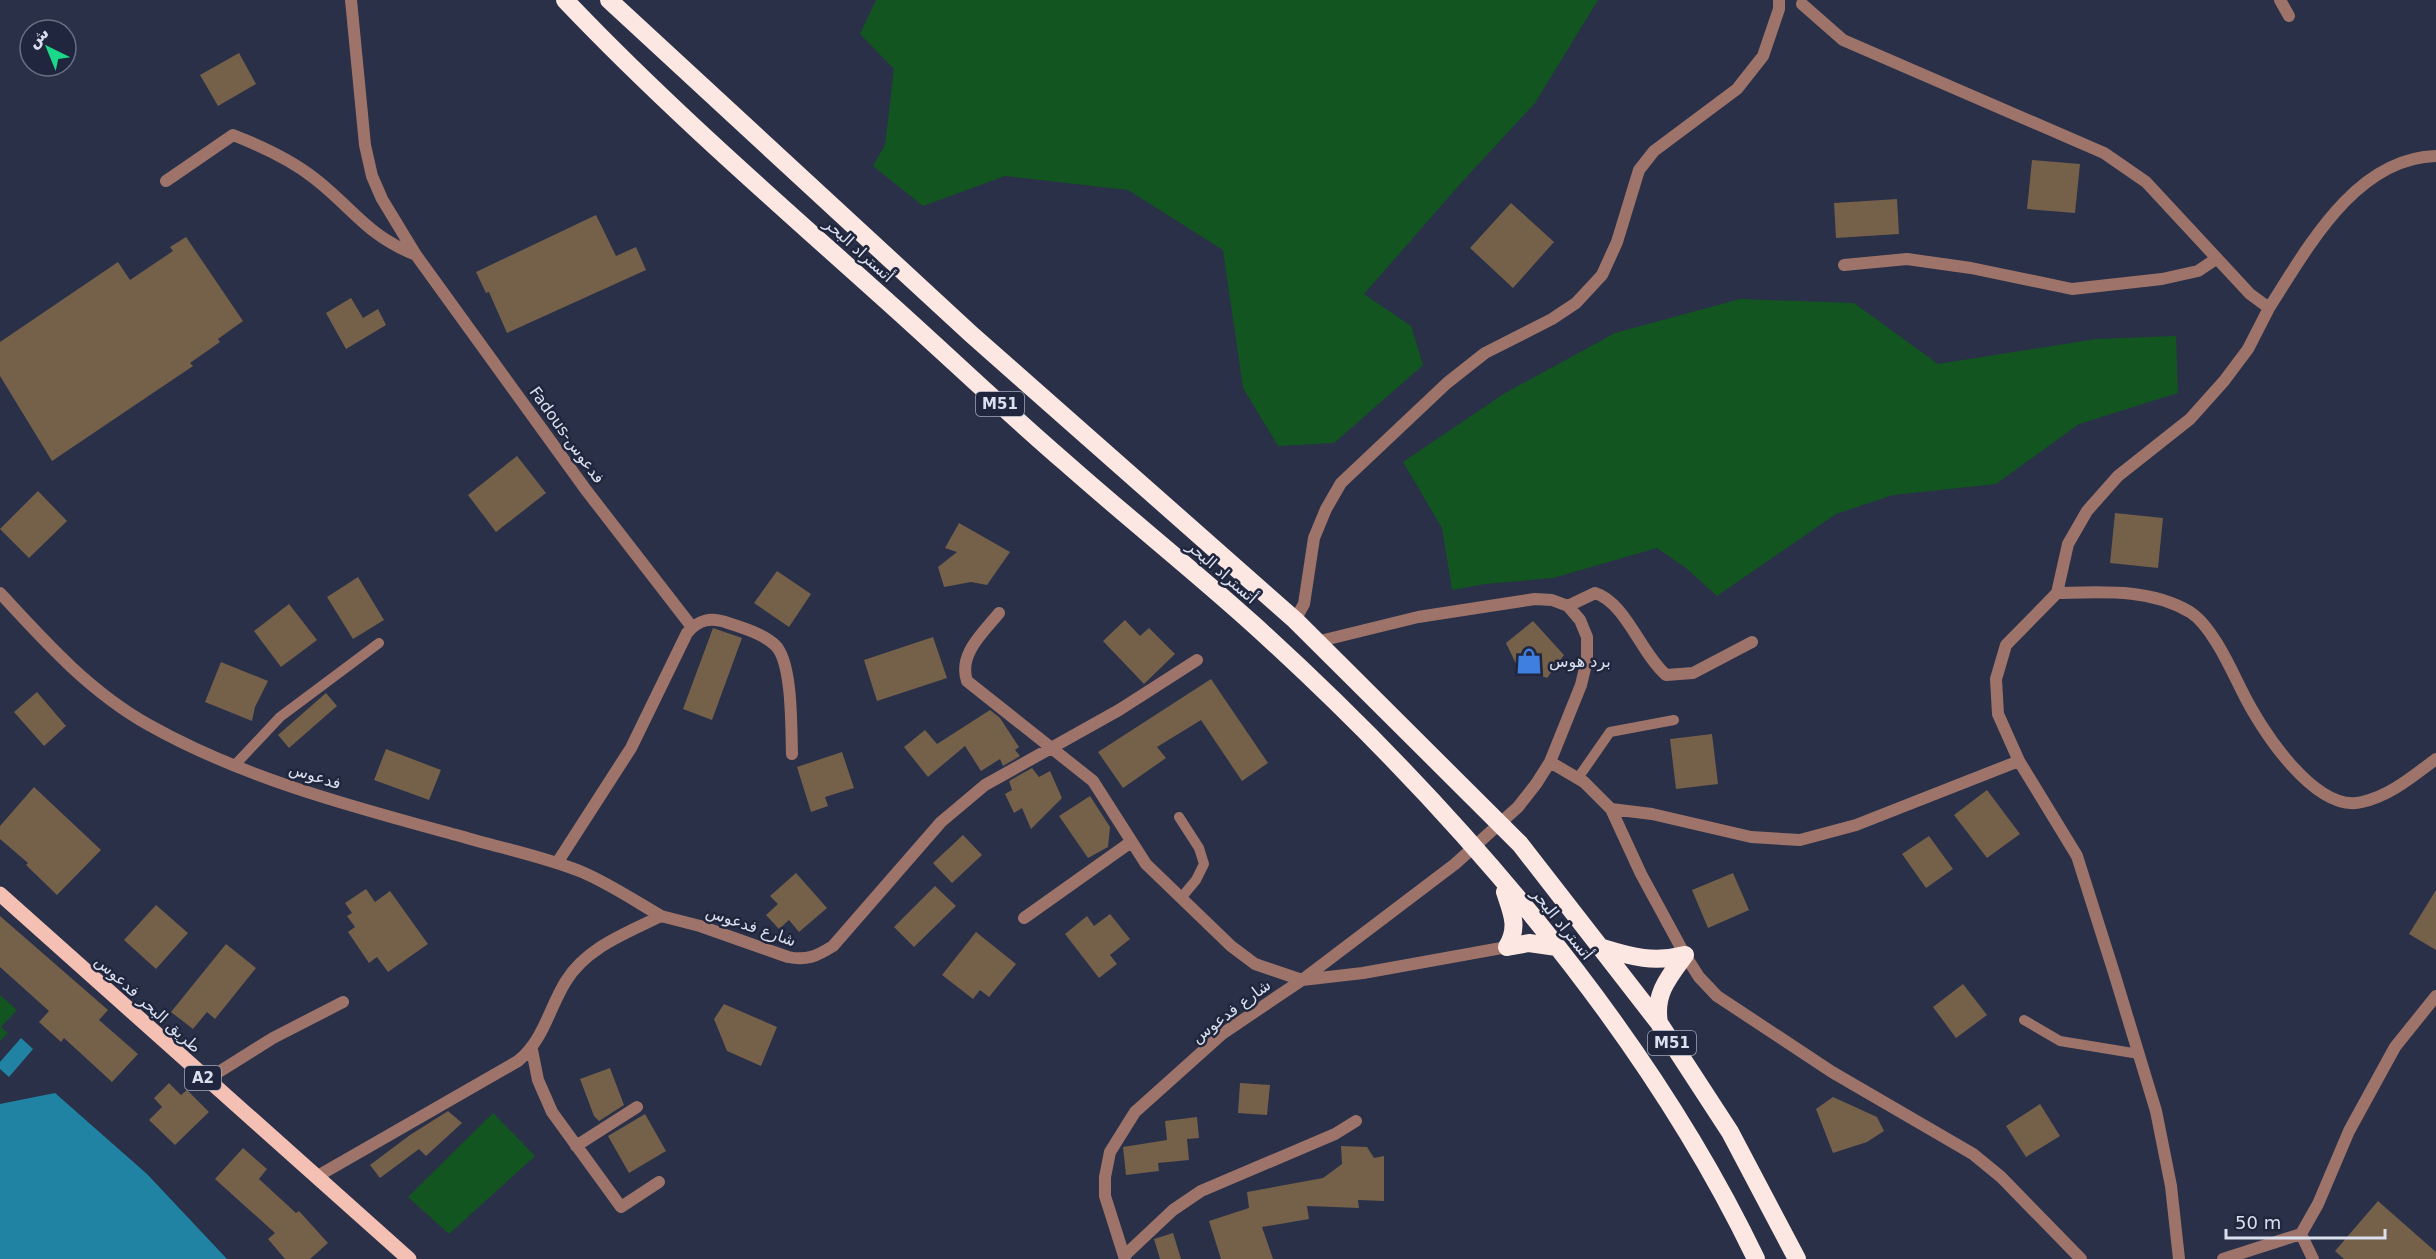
<svg xmlns="http://www.w3.org/2000/svg" width="2436" height="1259" viewBox="0 0 2436 1259" font-family="'DejaVu Sans','Noto Sans Arabic',sans-serif">
	<rect width="100%" height="100%" fill="#293047"/>
	<path fill="#125521" d="M 876,0 L 1598,0 L 1535,103 L 1461,183 L 1364,294 L 1411,326 L 1423,365 L 1334,443 L 1278,446 L 1243,388 L 1223,250 L 1128,190 L 1005,176 L 923,206 L 873,166 L 885,145 L 894,69 L 860,34 Z
		M 1740,299 L 1854,303 L 1938,364 L 2096,339 L 2176,336 L 2178,393 L 2079,424 L 1996,484 L 1893,495 L 1836,514 L 1717,596 L 1686,568 L 1657,548 L 1553,578 L 1485,584 L 1452,590 L 1442,528 L 1403,462 L 1505,393 L 1615,333 Z
		M 0,995 L 17,1010 L 1,1027 L 8,1033 L 0,1041 Z
		M 493,1113 L 535,1156 L 449,1234 L 408,1197 Z"/>
	<path fill="#2183a3" d="M 21,1038 L 33,1049 L 9,1077 L 0,1069 L 0,1062 Z
		M 55,1093 L 147,1174 L 227,1259 L 0,1259 L 0,1104 Z"/>
	<path fill="#75604a" d="M 239,53 L 256,84 L 218,106 L 200,75 Z
		M 2032,160 L 2080,164 L 2075,213 L 2027,209 Z
		M 1897,199 L 1899,234 L 1836,238 L 1834,203 Z
		M 1511,203 L 1554,242 L 1513,288 L 1470,248 Z
		M 596,215 L 616,256 L 636,247 L 646,270 L 507,333 L 489,292 L 486,293 L 476,272 Z
		M 186,237 L 243,321 L 218,339 L 220,342 L 190,363 L 193,366 L 52,461 L 0,376 L 0,342 L 118,262 L 130,280 L 173,251 L 170,247 Z
		M 351,298 L 363,318 L 378,309 L 386,325 L 346,349 L 326,313 Z
		M 517,456 L 546,493 L 496,532 L 468,495 Z
		M 38,491 L 67,521 L 29,558 L 0,529 Z
		M 2115,513 L 2163,518 L 2158,568 L 2110,563 Z
		M 959,523 L 1010,552 L 987,585 L 971,582 L 944,587 L 938,567 L 957,552 L 945,548 Z
		M 777,571 L 811,594 L 789,627 L 754,603 Z
		M 358,577 L 384,620 L 353,639 L 327,597 Z
		M 289,604 L 317,640 L 281,667 L 254,631 Z
		M 1125,620 L 1140,636 L 1149,628 L 1175,654 L 1144,684 L 1103,641 Z
		M 1533,621 L 1564,655 L 1547,678 L 1517,666 L 1506,643 Z
		M 713,628 L 742,638 L 712,720 L 683,709 Z
		M 933,637 L 947,678 L 877,701 L 864,660 Z
		M 221,662 L 268,681 L 255,707 L 252,721 L 205,702 Z
		M 1211,679 L 1268,763 L 1242,781 L 1201,720 L 1157,747 L 1166,758 L 1123,788 L 1098,752 Z
		M 37,692 L 66,726 L 44,746 L 14,712 Z
		M 326,693 L 337,706 L 289,748 L 278,735 Z
		M 990,710 L 1000,718 L 1019,747 L 1015,750 L 1020,756 L 1003,766 L 1000,759 L 981,771 L 965,746 L 928,777 L 904,747 L 925,730 L 937,744 Z
		M 1712,734 L 1718,784 L 1676,789 L 1670,739 Z
		M 386,749 L 441,770 L 429,800 L 374,780 Z
		M 842,752 L 854,788 L 825,797 L 828,806 L 811,812 L 797,767 Z
		M 1032,768 L 1039,777 L 1050,771 L 1062,798 L 1031,829 L 1022,808 L 1014,813 L 1005,794 L 1012,790 L 1009,781 Z
		M 34,787 L 101,850 L 57,895 L 26,865 L 28,863 L 0,839 L 0,826 Z
		M 1987,790 L 2020,834 L 1987,858 L 1954,815 Z
		M 1090,796 L 1110,827 L 1108,847 L 1088,858 L 1059,816 Z
		M 963,835 L 982,855 L 952,883 L 933,863 Z
		M 1929,836 L 1953,869 L 1926,888 L 1902,854 Z
		M 796,873 L 827,908 L 799,932 L 789,920 L 779,929 L 766,915 L 778,904 L 770,896 Z
		M 1733,873 L 1749,910 L 1708,928 L 1692,890 Z
		M 935,886 L 956,906 L 914,947 L 894,927 Z
		M 366,889 L 375,902 L 390,891 L 428,944 L 388,972 L 377,957 L 369,963 L 348,932 L 355,927 L 347,916 L 352,913 L 345,903 Z
		M 2436,890 L 2436,950 L 2409,934 Z
		M 156,905 L 188,933 L 156,969 L 124,940 Z
		M 1110,914 L 1130,939 L 1110,955 L 1117,964 L 1099,978 L 1065,934 L 1087,916 L 1094,926 Z
		M 0,916 L 108,1010 L 99,1020 L 138,1054 L 112,1082 L 64,1038 L 61,1042 L 39,1022 L 49,1011 L 0,967 Z
		M 976,932 L 1016,964 L 989,997 L 980,990 L 973,999 L 942,975 Z
		M 226,944 L 256,968 L 215,1019 L 207,1012 L 193,1029 L 171,1012 Z
		M 1963,984 L 1987,1015 L 1956,1038 L 1933,1007 Z
		M 724,1004 L 777,1027 L 761,1066 L 727,1051 L 714,1019 Z
		M 610,1068 L 624,1105 L 599,1121 L 594,1116 L 580,1079 Z
		M 169,1083 L 181,1095 L 187,1090 L 209,1112 L 175,1145 L 149,1120 L 162,1107 L 154,1098 Z
		M 1240,1083 L 1270,1085 L 1267,1115 L 1238,1113 Z
		M 1833,1097 L 1877,1117 L 1884,1131 L 1867,1142 L 1833,1153 L 1816,1109 Z
		M 2040,1104 L 2060,1136 L 2026,1157 L 2006,1126 Z
		M 448,1111 L 462,1123 L 426,1156 L 419,1149 L 380,1178 L 370,1165 L 410,1135 Z
		M 645,1114 L 666,1151 L 629,1173 L 608,1136 Z
		M 1197,1117 L 1199,1138 L 1187,1139 L 1189,1160 L 1158,1163 L 1159,1171 L 1126,1175 L 1123,1147 L 1167,1140 L 1165,1121 Z
		M 1341,1146 L 1367,1147 L 1374,1158 L 1384,1156 L 1384,1201 L 1358,1200 L 1359,1208 L 1307,1206 L 1309,1219 L 1262,1227 L 1273,1259 L 1221,1259 L 1209,1221 L 1249,1208 L 1247,1192 L 1323,1178 L 1342,1164 Z
		M 243,1148 L 267,1169 L 259,1179 L 296,1213 L 299,1211 L 328,1243 L 310,1259 L 285,1259 L 268,1239 L 275,1233 L 215,1179 Z
		M 2378,1201 L 2436,1252 L 2436,1259 L 2344,1259 L 2335,1251 Z
		M 1173,1233 L 1181,1259 L 1160,1259 L 1154,1239 Z"/>
	<g fill="none" stroke-linecap="round" stroke-linejoin="round">
		<path stroke="#9e746a" stroke-width="10" d="M 234,766 L 280,717 L 379,643
			M 1578,778 L 1610,732 L 1674,720
			M 1179,817 L 1199,848 L 1204,864 L 1196,880 L 1181,898
			M 2024,1020 L 2060,1041 L 2139,1054"/>
		<path stroke="#9e746a" stroke-width="12" d="M 351,0 L 365,145 L 372,176 L 382,199 L 416,255 L 586,490 L 692,627
			M 2280,0 L 2289,16
			M 1802,4 L 1843,40 L 2104,153 L 2146,182 L 2250,294 L 2269,308 L 2248,349 L 2224,381 L 2190,419 L 2118,476 L 2087,511 L 2068,544 L 2057,593 L 2006,645 L 1996,679 L 1998,714 L 2019,761 L 2077,856 L 2115,976 L 2156,1111 L 2171,1186 L 2179,1259
			M 166,181 L 233,135 C 261,146 290,159 314,178 C 354,209 366,235 416,255
			M 1844,265 L 1907,259 L 1971,268 L 2072,289 L 2162,279 L 2198,271 L 2216,259
			M 2269,308 C 2307,249 2355,158 2436,156
			M 0,593 C 45,642 90,692 149,725 C 245,779 354,807 460,836 C 500,848 543,856 582,872 C 610,884 635,901 661,916
			M 2057,593 C 2101,592 2150,588 2190,612 C 2212,626 2231,669 2242,691 C 2260,728 2315,814 2362,802 C 2390,796 2413,776 2436,759
			M 1568,606 L 1595,593 C 1625,602 1641,653 1666,675 L 1693,673 L 1752,642
			M 999,613 C 983,633 958,654 967,681 L 1093,781 L 1146,864 L 1231,946 L 1255,964 L 1302,980 L 1363,973 L 1507,947
			M 1295,620 L 1304,604 L 1314,538 L 1326,509 L 1341,483 L 1447,383 L 1485,353 L 1552,319 L 1576,303 L 1602,275 L 1617,242 L 1639,170 L 1654,151 L 1737,89 L 1763,56 L 1779,9 L 1779,0
			M 1550,762 L 1584,782 L 1611,809 L 1641,874 L 1685,955 L 1699,977 L 1717,996 L 1832,1072 L 1973,1154 L 2001,1177 L 2081,1259
			M 1611,809 L 1652,814 L 1751,837 L 1800,840 L 1856,825 L 2019,761
			M 557,863 L 631,748 L 687,633 C 699,619 711,617 728,623 C 744,628 763,634 775,645 C 793,662 791,730 792,754
			M 1024,918 L 1131,842
			M 532,1050 L 538,1080 L 552,1112 L 621,1207 L 659,1182
			M 206,1080 L 273,1038 L 343,1002
			M 576,1146 L 637,1107
			M 316,1177 L 518,1061 C 544,1040 549,1008 566,981 C 587,947 627,933 661,916 L 700,926 L 788,957 C 807,961 817,956 833,946 L 941,822 L 985,785 L 1119,710 L 1197,660
			M 2301,1234 L 2313,1259
			M 1124,1256 L 1173,1210 L 1201,1191 L 1335,1134 L 1356,1121
			M 1125,1259 L 1105,1196 L 1105,1177 L 1110,1152 L 1135,1112 L 1222,1034 L 1302,980 L 1455,864 L 1518,807 L 1536,784 L 1550,762 L 1581,685 L 1587,660 L 1587,637 L 1580,620 L 1568,606 L 1552,600 L 1535,599 L 1418,617 L 1316,642
			M 2223,1259 L 2301,1234 L 2318,1204 L 2349,1131 L 2395,1047 L 2436,996"/>
		<path stroke="#f4c0b4" stroke-width="15" d="M 0,894 L 409,1259"/>
		<path stroke="#fde7e2" stroke-width="18" d="M 565,0 C 664,104 772,198 879,294 C 942,350 1003,409 1067,464 C 1128,518 1192,569 1253,624 C 1447,800 1642,1021 1756,1259
			M 609,0 L 971,334 L 1295,620 L 1520,844 L 1659,1023 L 1730,1132 L 1797,1259
			M 1505,892 C 1512,913 1519,927 1507,947
			M 1507,947 L 1529,943 L 1557,947
			M 1603,948 C 1632,957 1654,963 1685,955
			M 1659,1023 C 1654,994 1668,978 1685,955"/>
	</g>
	<defs>
		<g id="shop-bare" transform="scale(2.07)"><path d="M-5-2.5h2.3a2.7 3.5 0 0 1 5.4 0H5L5.5 6h-11ZM-1.5-2.5h3a1.5 2.3 0 0 0-3 0Z" fill="#3f7fe0" stroke="#1f263d" stroke-width="2.5" paint-order="stroke"/></g>
	</defs>
	<g fill-rule="evenodd">
		<use href="#shop-bare" x="1529" y="661"/>
	</g>
	<g text-anchor="middle" dominant-baseline="central" stroke-width="5" stroke-linejoin="round" paint-order="stroke">
		<g fill="#1f263d" stroke="#a3a8ba" stroke-width="1.5">
			<rect x="976" y="392" width="48" height="24" rx="4.5"/>
			<rect x="1648" y="1031" width="48" height="24" rx="4.5"/>
			<rect x="185" y="1066" width="36" height="24" rx="4.5"/>
		</g>
		<g font-size="15" font-weight="bold" fill="#dbe0ef">
			<text x="1000" y="404">M51</text>
			<text x="1672" y="1043">M51</text>
			<text x="203" y="1078">A2</text>
		</g>
		<g font-size="16" fill="#dbe0ef" stroke="#1f263d">
			<text transform="translate(859 250) rotate(42)">أتستراد البحر</text>
			<text transform="translate(567 435) rotate(54)">Fadous-فدعوس</text>
			<text transform="translate(1222 572) rotate(41)">أتستراد البحر</text>
			<text transform="translate(315 776) rotate(18)">فدعوس</text>
			<text transform="translate(1562 924) rotate(51)">أتستراد البحر</text>
			<text transform="translate(751 926) rotate(19)">شارع فدعوس</text>
			<text transform="translate(148 1004) rotate(42)">طريق البحر فدعوس</text>
			<text transform="translate(1231 1011) rotate(-37)">شارع فدعوس</text>
		</g>
		<g font-size="16" fill="#dbe0ef" stroke="#1f263d" text-anchor="start">
			<text x="1549" y="661">برد هوس</text>
		</g>
	</g>
	<g transform="translate(48 48) rotate(317)"><circle r="28" fill="#1f263d" stroke="#6a7084" stroke-width="1.5"/>
	<path d="M0-4.5L10 22L0 15L-10 22Z" fill="#1bd988"/>
	<text y="-9" font-size="16" font-weight="bold" text-anchor="middle" fill="#dbe0ef">ش</text>
	</g>
	<path d="M2226 1229v9h159v-9" fill="none" stroke="#dbe0ef" stroke-width="3"/>
	<text x="2235" y="1229" font-size="18" fill="#dbe0ef" stroke="#1f263d" stroke-width="4.5" paint-order="stroke">50 m</text>
</svg>
